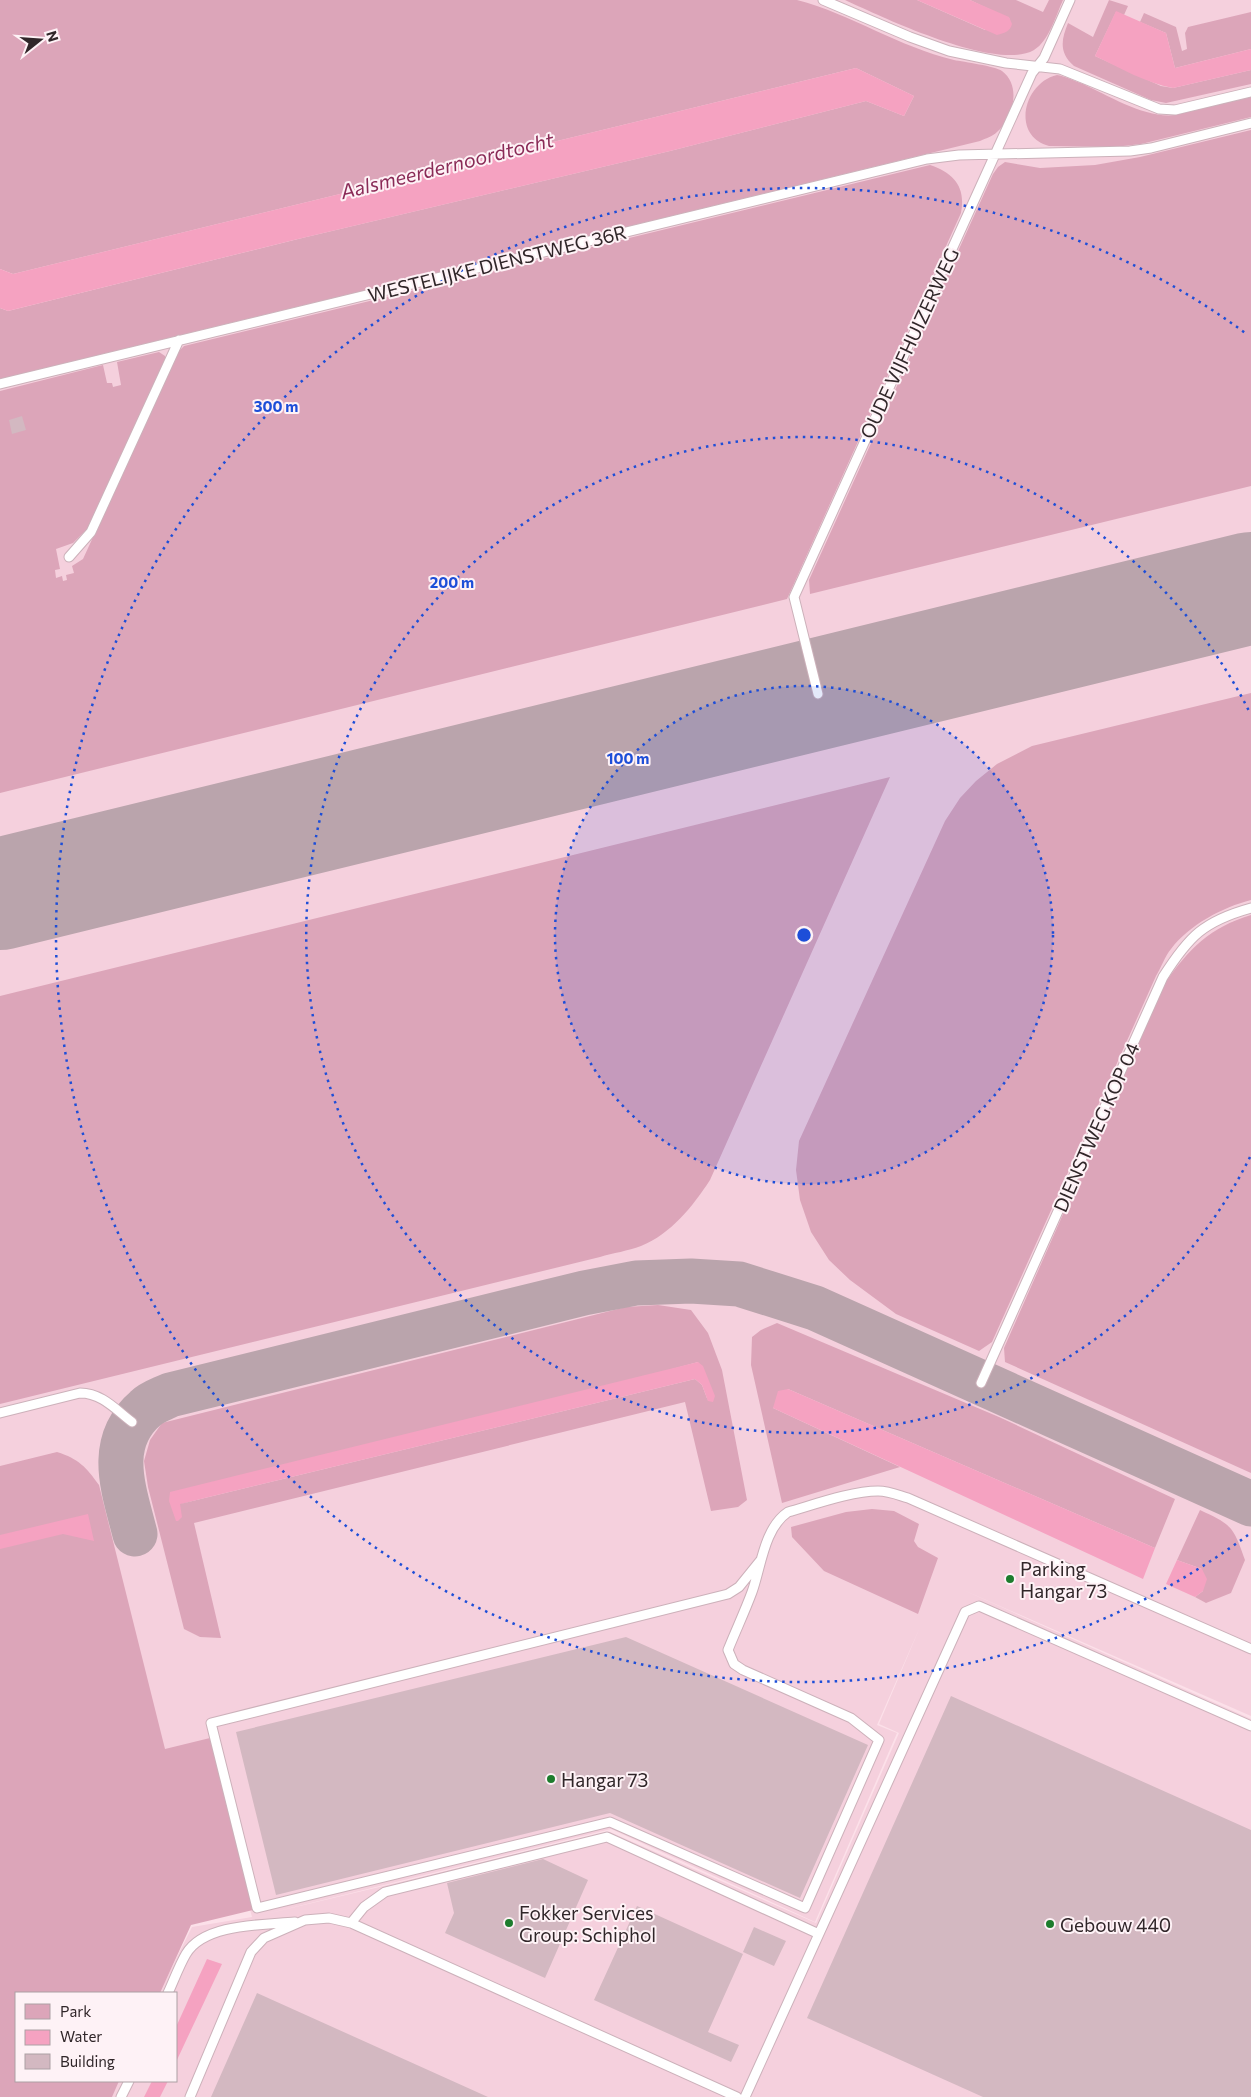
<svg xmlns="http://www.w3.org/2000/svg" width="1251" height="2097" viewBox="0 0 1251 2097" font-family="Commissioner,sans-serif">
	<rect width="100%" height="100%" fill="#fce0e9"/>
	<path fill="#f5d0dd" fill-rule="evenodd" d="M 0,0 L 1251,0 L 1251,1716 L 961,1589 L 1251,1719 L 1251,2097 L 108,2097 L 116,2081 L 176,2081 L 176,1993 L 159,1993 L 192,1927 L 252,1917 L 211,1755 L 177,1763 L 132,1741 L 0,1535 L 0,308 L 8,311 L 298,239 L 13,274 L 0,269 ZM 920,1627 L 879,1724 L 899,1733 L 816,1923 L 610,1832 L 262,1915 L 611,1829 L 815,1922 L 897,1733 L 877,1725 Z"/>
	<path fill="#dca5b9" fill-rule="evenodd" d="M 0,0 L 797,0 C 851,14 899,47 954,60 C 964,62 995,66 1002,71 C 1022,86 1013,118 997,132 C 992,137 986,138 980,141 L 0,379 L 0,308 L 8,311 L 298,239 L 670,151 L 866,101 L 904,116 L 914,96 L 856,68 L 13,274 L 0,269 Z
		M 845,0 L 917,0 L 985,30 L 1010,19 L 970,0 L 1016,0 L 1043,12 L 1049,0 L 1063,0 C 1056,15 1049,41 1034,50 C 997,72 882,17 845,0 Z
		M 1109,0 L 1128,6 L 1124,15 L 1116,12 L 1095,56 L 1161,86 L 1173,88 L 1251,70 L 1251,84 L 1166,103 L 1151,100 L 1074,66 C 1059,53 1061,40 1068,23 L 1093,37 Z
		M 1251,12 L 1251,49 L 1175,68 L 1166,33 L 1140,22 L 1144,13 L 1176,27 L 1182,51 L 1187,49 L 1185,33 L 1188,27 Z
		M 1057,75 C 1065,76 1074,81 1083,84 C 1109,96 1147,119 1175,115 L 1251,97 L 1251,117 L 1141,144 L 1114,147 L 1049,146 C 1011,136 1023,83 1057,75 Z
		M 1251,130 L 1251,486 L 810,594 L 809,580 L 993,174 L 998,167 L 1005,162 L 1040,168 L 1095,165 L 1140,157 Z
		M 930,165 C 954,173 966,187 961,213 L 787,599 L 0,793 L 0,391 L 103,365 L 107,383 L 112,383 L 113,387 L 121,385 L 117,362 L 159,352 L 165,356 L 166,361 L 88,528 L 73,543 L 56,549 L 60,569 L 55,570 L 56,578 L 62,576 L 63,581 L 67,580 L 66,575 L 74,573 L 72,566 L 83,559 L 178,352 L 184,346 Z
		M 1251,693 L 1251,900 C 1223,907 1189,925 1171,949 C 1165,956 1161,968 1156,976 L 992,1342 L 979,1351 L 896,1314 L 850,1280 L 829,1260 L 811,1232 L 800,1200 L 796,1170 L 799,1141 L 945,821 L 960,798 L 976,781 L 997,764 L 1032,746 Z
		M 890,777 L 710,1180 C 693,1206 671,1234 641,1246 C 628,1251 613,1253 600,1257 L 0,1404 L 0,996 Z
		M 1251,915 L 1251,1473 L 1005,1362 L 1004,1348 L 1165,983 C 1190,948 1209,928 1251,915 Z
		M 658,1305 L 691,1310 L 708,1333 L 722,1370 L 747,1500 L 738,1507 L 711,1511 L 685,1402 L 194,1523 L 221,1638 L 200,1637 L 184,1629 L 148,1487 L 144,1461 L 150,1440 L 162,1423 L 626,1307 ZM 698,1362 L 708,1401 L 702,1385 L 695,1379 L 180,1504 Z
		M 777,1323 L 999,1417 L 1175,1499 L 1155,1548 L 788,1389 L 773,1408 L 900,1467 L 782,1503 L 751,1365 L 752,1337 L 761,1330 Z
		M 57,1452 C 79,1459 86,1467 99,1485 L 165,1749 L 210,1738 L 253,1910 L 191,1925 L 160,1993 L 16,1993 L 16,2081 L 119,2081 L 112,2097 L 0,2097 L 0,1466 Z
		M 872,1509 L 894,1511 L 919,1524 L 914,1541 L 918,1547 L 938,1558 L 918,1614 L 824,1571 L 792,1537 L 791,1527 L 846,1512 Z
		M 1200,1510 C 1232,1525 1233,1526 1245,1560 L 1231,1593 L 1206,1603 L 1195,1597 L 1203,1591 L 1202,1569 L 1177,1560 Z"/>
	<path fill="#f5a2c1" d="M 917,0 L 970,0 L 1009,17 L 1012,24 C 1010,32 1004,33 997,35 Z
		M 1116,11 L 1166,33 L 1175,68 L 1251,49 L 1251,70 L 1173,88 C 1146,83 1120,68 1095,56 Z
		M 856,68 L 914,96 L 904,116 L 866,101 L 670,151 L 298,239 L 8,311 L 0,308 L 0,269 L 13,274 Z
		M 698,1362 L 703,1366 L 715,1396 L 713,1402 L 708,1401 L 702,1385 L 695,1379 L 180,1504 L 182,1517 L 178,1521 L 176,1521 L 169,1501 L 170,1492 Z
		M 788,1389 L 1155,1548 L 1143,1579 L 773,1408 L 778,1391 Z
		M 88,1514 L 94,1541 L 63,1534 L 0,1549 L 0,1535 Z
		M 1177,1560 L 1202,1569 L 1207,1579 L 1203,1591 L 1195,1597 L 1166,1584 Z
		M 207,1959 L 222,1964 L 176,2062 L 176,2027 Z
		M 152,2081 L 168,2081 L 160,2097 L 144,2097 Z"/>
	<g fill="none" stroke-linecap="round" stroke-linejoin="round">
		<path stroke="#baa4ac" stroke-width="45" d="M 135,1534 C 124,1490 105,1443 146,1408 C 152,1402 162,1399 170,1395 L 584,1293 L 636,1283 L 691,1281 L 739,1284 L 815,1308 L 1251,1504"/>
		<path stroke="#baa4ac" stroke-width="112" d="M 0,894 L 1251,588"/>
	</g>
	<path fill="#d3b8c1" d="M 22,416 L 26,430 L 12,434 L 9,420 Z
		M 626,1637 L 868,1745 L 800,1898 L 610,1813 L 276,1895 L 236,1732 Z
		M 951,1696 L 1251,1830 L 1251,2097 L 983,2097 L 807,2018 Z
		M 543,1859 L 588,1880 L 545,1978 L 445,1933 L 454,1913 L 447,1883 Z
		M 637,1906 L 743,1954 L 708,2032 L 739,2045 L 731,2062 L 594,2000 Z
		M 754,1927 L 786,1941 L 774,1966 L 743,1952 Z
		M 257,1993 L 488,2097 L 211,2097 Z"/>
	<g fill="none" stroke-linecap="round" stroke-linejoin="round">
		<g stroke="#ccb1ba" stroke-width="11">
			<path id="lane" d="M 823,0 L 910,37 L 949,51 L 1006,63 L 1060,69 L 1159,109 L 1175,110 L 1251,92
				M 0,384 L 927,159 L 959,155 L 1130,151 L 1151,148 L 1251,123
				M 69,557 L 91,532 L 179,340
				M 818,694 L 794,597 L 1032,73 L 1044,58 L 1070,0
				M 981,1383 L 1163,977 C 1189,936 1204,921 1251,908
				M 0,1413 L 80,1393 C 102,1393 116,1410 132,1422
				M 760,1561 L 739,1587 L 728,1594 L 211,1723 L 257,1908 L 610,1822 L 805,1908 L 879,1740 L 851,1718 L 743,1670 L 734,1664 L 728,1650 C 736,1630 745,1611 752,1592 C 761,1567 764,1528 788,1512 C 813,1505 852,1491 878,1491 C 889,1491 898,1495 908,1498 L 1251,1649
				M 351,1923 L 364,1907 L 385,1892 L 607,1837 L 819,1934
				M 168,1993 C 174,1980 179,1966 186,1954 C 204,1923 264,1925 295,1922
				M 121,2097 L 129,2081
				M 190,2097 L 251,1952 L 264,1938 L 305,1920 L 329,1918 L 351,1923 L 737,2097
				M 745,2097 L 965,1612 L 979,1606 L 1251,1726"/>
		</g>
		<use href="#lane" stroke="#fff" stroke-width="9"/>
	</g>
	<circle cx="804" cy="935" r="249" fill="#1d4ed8" fill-opacity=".12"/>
	<g fill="none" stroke="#1d4ed8" stroke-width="2.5" stroke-dasharray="2.5 5">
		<circle cx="804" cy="935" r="249"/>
		<path d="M1250 1157A498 498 0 1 1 1250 713"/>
		<path d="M1248 1535A747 747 0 1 1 1248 335"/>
	</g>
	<g fill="#1d7c2d" stroke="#fef2f6" stroke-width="2">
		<circle cx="1010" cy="1579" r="5"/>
		<circle cx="551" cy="1779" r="5"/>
		<circle cx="509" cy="1923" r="5"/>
		<circle cx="1050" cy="1924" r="5"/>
	</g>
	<g text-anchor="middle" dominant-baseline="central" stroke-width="4" stroke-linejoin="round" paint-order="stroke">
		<g font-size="19" fill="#302629" stroke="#fef2f6">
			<text transform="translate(497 263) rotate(-14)">WESTELIJKE DIENSTWEG 36R</text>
			<text transform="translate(909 343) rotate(-65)">OUDE VIJFHUIZERWEG</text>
			<text transform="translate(1096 1127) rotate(-66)">DIENSTWEG KOP 04</text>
		</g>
		<g font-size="19" fill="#302629" stroke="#fef2f6" text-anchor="start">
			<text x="1020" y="1568">Parking<tspan x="1020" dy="22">Hangar 73</tspan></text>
			<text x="561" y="1779">Hangar 73</text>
			<text x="519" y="1912">Fokker Services<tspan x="519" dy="22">Group: Schiphol</tspan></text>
			<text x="1060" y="1924">Gebouw 440</text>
		</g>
		<g font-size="20" font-style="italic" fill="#8a2b57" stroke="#fef2f6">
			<text transform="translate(447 165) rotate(-14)">Aalsmeerdernoordtocht</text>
		</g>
	</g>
	<circle cx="804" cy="935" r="8" fill="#1d4ed8" stroke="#fef2f6" stroke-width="2.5"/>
	<g font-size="15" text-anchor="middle" font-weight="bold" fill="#1d4ed8" stroke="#fef2f6" stroke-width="4" stroke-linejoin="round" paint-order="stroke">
		<text x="276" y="412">300 m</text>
		<text x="452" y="588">200 m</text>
		<text x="628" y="764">100 m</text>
	</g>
	<rect x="15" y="1992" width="162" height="90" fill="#fef2f6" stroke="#aca0a4"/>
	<rect x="25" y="2004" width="25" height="15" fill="#dca5b9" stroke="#aca0a4"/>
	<text x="60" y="2017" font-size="15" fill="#302629">Park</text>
	<rect x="25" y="2030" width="25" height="15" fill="#f5a2c1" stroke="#aca0a4"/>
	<text x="60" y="2042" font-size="15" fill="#302629">Water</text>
	<rect x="25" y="2054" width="25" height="15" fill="#d3b8c1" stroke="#aca0a4"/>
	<text x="60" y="2067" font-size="15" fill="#302629">Building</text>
	<g transform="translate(40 40) rotate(73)" stroke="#fef2f6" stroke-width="4" paint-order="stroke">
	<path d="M0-4L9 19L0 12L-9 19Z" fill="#302629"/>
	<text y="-8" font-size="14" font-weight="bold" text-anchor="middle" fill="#302629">N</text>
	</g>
</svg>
